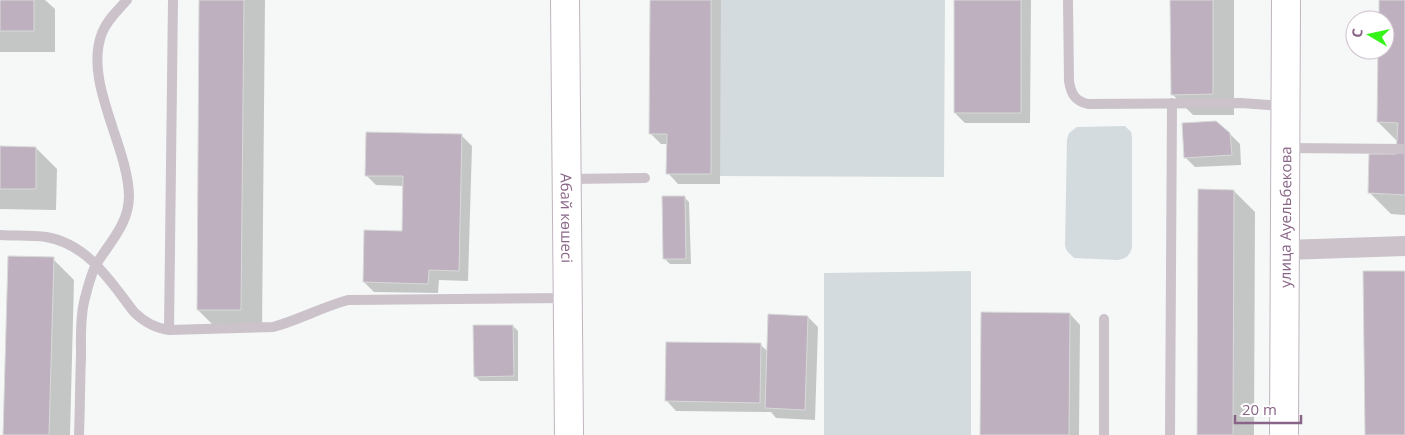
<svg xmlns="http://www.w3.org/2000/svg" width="1405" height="435" viewBox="0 0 1405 435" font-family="'Open Sans',sans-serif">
	<rect width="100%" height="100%" fill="#f5f8f7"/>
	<path fill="#d3dbde" d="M 721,0 L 945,0 L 944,177 L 720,176 Z
		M 1125,126 L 1131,132 L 1132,137 L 1132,248 C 1129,256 1126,259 1117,260 L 1074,258 L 1067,251 L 1065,246 L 1067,139 L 1069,133 L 1077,127 Z
		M 971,271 L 971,435 L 824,435 L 824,273 Z"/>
	<path fill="#0003" d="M 0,0 L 45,0 L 55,9 L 55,52 L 0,52 Z
		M 200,0 L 265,0 L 262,331 L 219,331 L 198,310 Z
		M 651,0 L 721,0 L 720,184 L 678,184 L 668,173 L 668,144 L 661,144 L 650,133 Z
		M 955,0 L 1031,0 L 1030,123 L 965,123 L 955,113 Z
		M 1172,0 L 1234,0 L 1234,115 L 1193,115 L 1172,94 Z
		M 1381,0 L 1405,0 L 1405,215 L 1391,214 L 1370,193 L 1398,156 L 1398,142 L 1378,122 L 1380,50 L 1385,50 L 1385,20 L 1380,20 Z
		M 1230,134 L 1240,144 L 1241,165 L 1195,167 L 1185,157 Z
		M 461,135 L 472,146 L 468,281 L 439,280 L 438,293 L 374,292 L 364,282 L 403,232 L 404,186 L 376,185 L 366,175 Z
		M 0,148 L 36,148 L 57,169 L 56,210 L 0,209 Z
		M 1234,191 L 1255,212 L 1254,435 L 1198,435 Z
		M 684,197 L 689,202 L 691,264 L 670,264 L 665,259 Z
		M 53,259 L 74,280 L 70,435 L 5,435 Z
		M 1070,314 L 1080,325 L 1079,435 L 982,435 Z
		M 808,317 L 818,327 L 815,420 L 776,418 L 771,412 L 676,411 L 666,400 L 760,344 L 768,352 Z
		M 513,326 L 518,331 L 518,381 L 480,381 L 475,376 Z"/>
	<path fill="#beb0be" stroke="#d7dad9" d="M 0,0 L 34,0 L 34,31 L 0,31 Z
		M 199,0 L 244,0 L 241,310 L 197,310 Z
		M 650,0 L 711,0 L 711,174 L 666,174 L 667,134 L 649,134 Z
		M 954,0 L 1021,0 L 1021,113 L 954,113 Z
		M 1170,0 L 1213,0 L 1213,94 L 1171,95 Z
		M 1379,0 L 1405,0 L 1405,195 L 1368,193 L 1369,154 L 1396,154 L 1398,123 L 1377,122 L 1378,50 L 1385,50 L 1385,20 L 1379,20 Z
		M 1216,121 L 1230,133 L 1232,155 L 1184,158 L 1182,123 Z
		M 366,132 L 462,134 L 459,271 L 429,270 L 428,284 L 363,282 L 364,230 L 402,231 L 403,176 L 365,176 Z
		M 0,146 L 36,147 L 36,189 L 0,189 Z
		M 1198,189 L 1234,190 L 1233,435 L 1197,435 Z
		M 662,196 L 685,196 L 686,259 L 663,259 Z
		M 8,256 L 54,257 L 49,435 L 3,435 Z
		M 1363,271 L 1405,271 L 1405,435 L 1365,435 Z
		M 981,312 L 1070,313 L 1069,435 L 980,435 Z
		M 768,314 L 808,316 L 805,410 L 765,408 Z
		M 473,325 L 513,325 L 514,376 L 474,377 Z
		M 666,342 L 761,343 L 760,403 L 665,401 Z"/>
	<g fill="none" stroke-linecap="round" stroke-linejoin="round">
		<g stroke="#c0b4bf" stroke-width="30">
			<g id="secondary">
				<path id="s1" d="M 565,0 L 569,435"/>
				<path id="s2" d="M 1284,435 L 1286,0"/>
			</g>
		</g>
		<path stroke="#cbc2ca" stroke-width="10" d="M 1068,0 L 1069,81 C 1071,94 1075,101 1088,104 L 1241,103 L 1284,106
			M 1287,148 L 1405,149
			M 568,179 L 645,178
			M 0,235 C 15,236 31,235 46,237 C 88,244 110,281 134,312 C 144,322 155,328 169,330 L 273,327 C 299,320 322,307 348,300 L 567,298
			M 1104,319 L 1104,435
			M 169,330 L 173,0
			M 79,435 C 80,408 80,382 81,355 C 81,338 80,319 84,302 C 87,290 91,273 97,263 C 111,241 129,223 129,196 C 128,145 83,82 102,33 C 107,20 118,10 127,0
			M 1170,435 L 1172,103"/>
		<path stroke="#cbc2ca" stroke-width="20" d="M 1285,250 L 1405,246"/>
		<use href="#secondary" stroke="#fff" stroke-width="28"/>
	</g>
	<g text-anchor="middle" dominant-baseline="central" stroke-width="5" stroke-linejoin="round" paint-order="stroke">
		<g font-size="15" fill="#896486" stroke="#fff">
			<text stroke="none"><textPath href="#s1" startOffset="218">Абай көшесі</textPath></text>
			<text stroke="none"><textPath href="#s2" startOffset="218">улица Ауельбекова</textPath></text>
		</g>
	</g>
	<g transform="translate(1370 35) rotate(279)"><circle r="24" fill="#ffffff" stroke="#d0c1cf"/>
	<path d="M0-4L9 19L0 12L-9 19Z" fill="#36f419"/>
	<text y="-8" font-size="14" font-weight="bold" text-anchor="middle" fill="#896486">С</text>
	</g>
	<path d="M1235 415v8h66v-8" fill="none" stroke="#896486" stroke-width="2.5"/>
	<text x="1242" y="415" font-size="15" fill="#896486" stroke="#ffffff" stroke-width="4" paint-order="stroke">20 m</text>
</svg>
